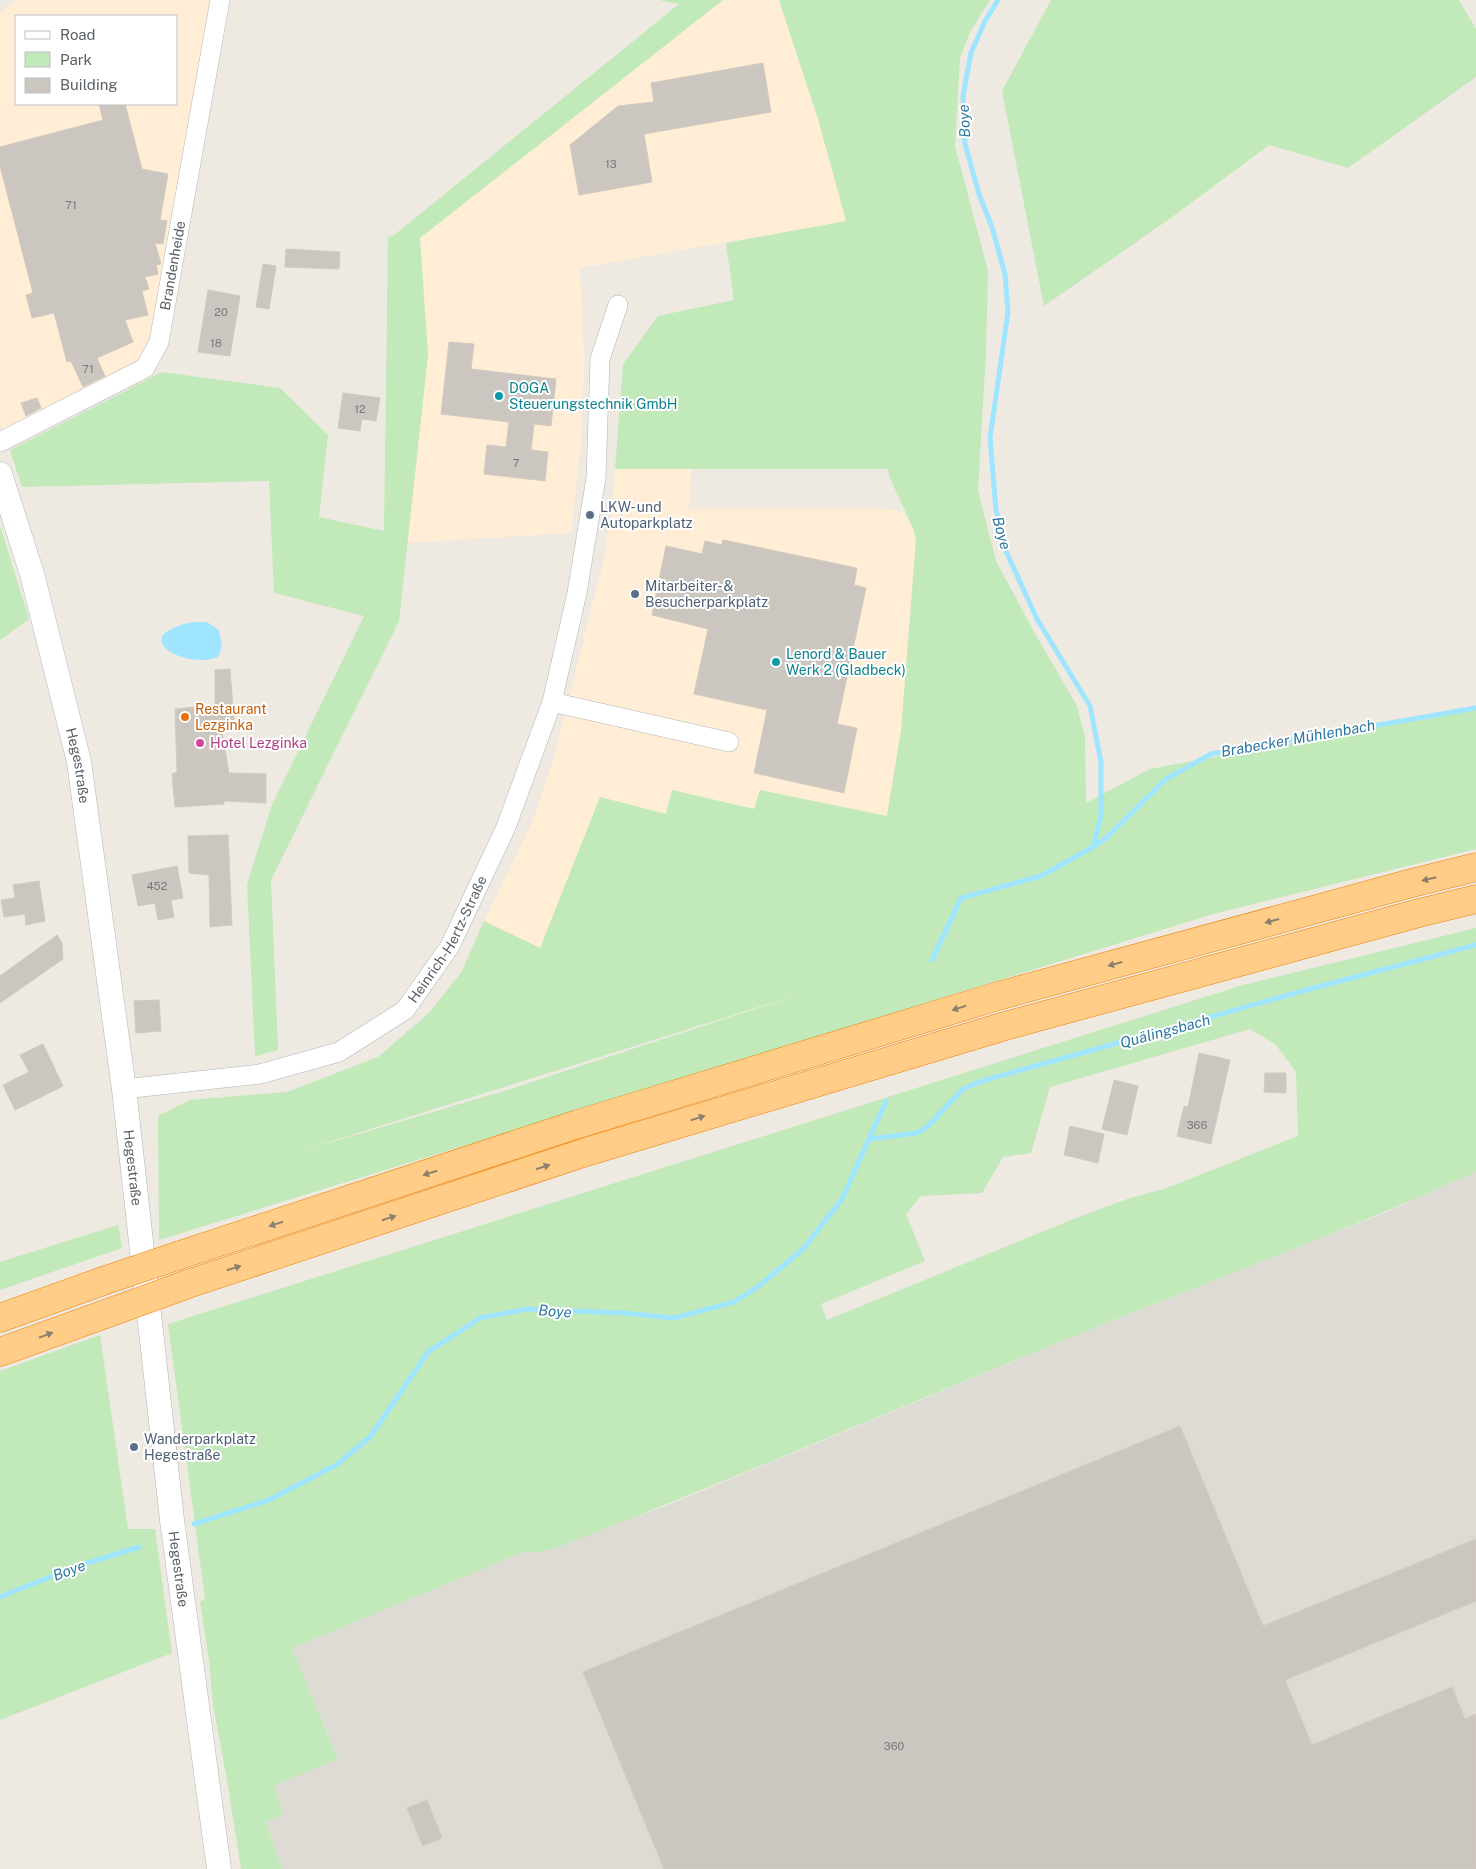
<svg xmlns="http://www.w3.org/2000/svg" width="1476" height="1869" viewBox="0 0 1476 1869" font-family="'Public Sans',sans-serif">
	<rect width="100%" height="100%" fill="#eee9e1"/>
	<path fill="#ffeed5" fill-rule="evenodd" d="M 15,0 L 211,0 L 153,341 L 141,361 L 3,432 L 0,424 L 0,13 ZM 16,16 L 176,16 L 176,104 L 16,104 Z
		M 723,0 L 779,0 L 818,119 L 847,221 L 580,268 L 584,363 L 581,445 L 571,533 L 407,543 L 428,355 L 420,238 Z
		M 615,469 L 691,469 L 689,509 L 892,509 L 906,515 L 913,528 L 916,540 L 901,731 L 887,816 L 760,790 L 755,809 L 672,790 L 666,814 L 600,797 L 542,949 L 484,921 L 533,820 L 555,754 L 603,563 L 611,516 Z"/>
	<path fill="#dedbd5" d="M 1476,1172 L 1476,1869 L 282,1869 L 266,1822 L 283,1814 L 275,1785 L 338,1758 L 292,1648 L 524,1552 L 540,1552 L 668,1505 L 1077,1335 L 1384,1213 Z"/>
	<path fill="#c1e9ba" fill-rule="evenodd" d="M 659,0 L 723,0 L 420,238 L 428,355 L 399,621 L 271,880 L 278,1050 L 255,1056 L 247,884 L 272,805 L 364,616 L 274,593 L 269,481 L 22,487 L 10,450 L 162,372 L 280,388 L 328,435 L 319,517 L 384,531 L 388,237 L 393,236 L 679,4 Z
		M 779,0 L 990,0 L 970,32 L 960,58 L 955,146 L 988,271 L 986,352 L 978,490 L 996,561 L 1033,630 L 1077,706 L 1085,737 L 1086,803 L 1150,769 L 1476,709 L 1476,849 L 1213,914 L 159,1240 L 158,1116 L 190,1100 L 287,1092 L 378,1057 L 430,1012 L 462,971 L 484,921 L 540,948 L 600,797 L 666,814 L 672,790 L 754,809 L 760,790 L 887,816 L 901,731 L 916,540 L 913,528 L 889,476 L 888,469 L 615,469 L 623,364 L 658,316 L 734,300 L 726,243 L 846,221 L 818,119 ZM 816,989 L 507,1090 L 288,1155 Z
		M 1051,0 L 1459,0 L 1476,29 L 1476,77 L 1348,168 L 1269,145 L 1168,220 L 1044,306 L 1002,91 Z
		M 0,525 L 29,619 L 0,640 Z
		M 1476,928 L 1476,1172 C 1345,1231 1210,1281 1077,1335 C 902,1406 729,1481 553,1549 L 540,1552 L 524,1552 L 292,1648 L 338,1759 L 275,1785 L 283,1814 L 266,1822 L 282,1869 L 241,1869 L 227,1780 L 213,1705 L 209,1661 L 200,1602 L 205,1599 L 168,1324 L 1243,985 ZM 1250,1029 L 1276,1045 L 1296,1072 L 1298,1136 L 1164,1189 L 1130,1198 L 1071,1220 L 827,1320 L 821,1304 L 925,1261 L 906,1214 L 921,1196 L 982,1193 L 1003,1157 L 1031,1153 L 1050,1087 Z
		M 118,1225 L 122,1248 L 0,1290 L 0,1262 Z
		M 100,1335 L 128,1529 L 155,1529 L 172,1653 L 0,1720 L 0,1371 Z"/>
	<path fill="#a0e5ff" d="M 193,622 L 207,622 L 219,630 L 222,646 L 218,657 C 185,670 124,636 193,622 Z"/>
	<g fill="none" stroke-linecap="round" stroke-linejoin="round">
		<path stroke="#a0e5ff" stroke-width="5" d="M 1093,847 L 1106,838 L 1166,779 L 1211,754 L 1476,708
			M 932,960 L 961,898 L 1041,876 L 1093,847 L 1101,816 L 1101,762 L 1090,706 L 1037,619 L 1005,549 L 996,510 L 990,438 L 1008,312 L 1005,274 L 992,227 L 979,194 L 965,144 L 963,96 L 971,53 L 985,21 L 998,0
			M 869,1139 L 917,1133 L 927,1127 L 963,1089 L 982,1081 L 1310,989 L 1476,945
			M 194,1524 L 269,1500 L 336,1465 L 370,1437 L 428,1352 L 480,1318 L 527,1309 L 623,1313 L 674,1318 L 734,1302 L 759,1286 L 804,1248 L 842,1199 L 886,1101
			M 0,1597 L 75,1567 L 139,1547"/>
	</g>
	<path fill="#cbc6c0" stroke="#d3cabe" d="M 763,63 L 771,112 L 644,134 L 652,182 L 579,195 L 570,145 L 618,106 L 654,102 L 651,83 Z
		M 99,104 L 125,104 L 142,169 L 168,174 L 160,220 L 167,221 L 163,244 L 155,243 L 161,264 L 156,265 L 158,274 L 145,277 L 149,289 L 142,291 L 148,315 L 125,320 L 133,342 L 97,358 L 105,376 L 83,387 L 71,361 L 67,362 L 54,313 L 32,318 L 26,295 L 33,293 L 0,166 L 0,147 L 103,120 Z
		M 286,249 L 340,252 L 339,269 L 285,267 Z
		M 263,264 L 276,266 L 269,309 L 256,307 Z
		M 208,290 L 240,296 L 230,356 L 198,352 Z
		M 449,342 L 474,344 L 471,369 L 556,379 L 551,426 L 534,424 L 531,450 L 548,452 L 545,481 L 484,474 L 487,445 L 506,447 L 509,422 L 441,414 Z
		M 343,393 L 380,398 L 376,421 L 362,419 L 360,431 L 338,428 Z
		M 37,398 L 41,408 L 26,416 L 21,403 Z
		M 723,540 L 857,568 L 854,585 L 866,588 L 837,724 L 857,728 L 844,793 L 754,773 L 767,710 L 694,694 L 708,629 L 652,615 L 666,546 L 702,554 L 705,541 L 722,545 Z
		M 230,669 L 234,721 L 220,721 L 229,773 L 266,774 L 266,803 L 224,801 L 224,804 L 175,807 L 172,774 L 177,772 L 175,709 L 215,705 L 215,670 Z
		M 228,835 L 232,925 L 210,927 L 209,875 L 189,873 L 188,836 Z
		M 177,866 L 183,898 L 171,900 L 174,917 L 158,920 L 155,903 L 138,906 L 132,875 Z
		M 39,881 L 45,921 L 26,925 L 25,914 L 4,917 L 1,900 L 15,898 L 13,885 Z
		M 57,935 L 62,943 L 63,959 L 0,1003 L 0,976 Z
		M 159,1000 L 161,1031 L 136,1033 L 134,1001 Z
		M 43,1044 L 63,1086 L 15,1110 L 3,1085 L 29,1072 L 20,1055 Z
		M 1199,1053 L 1230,1060 L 1211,1144 L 1177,1136 L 1184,1106 L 1188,1107 Z
		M 1265,1073 L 1286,1073 L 1286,1093 L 1264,1092 Z
		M 1114,1080 L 1138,1086 L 1127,1135 L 1102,1129 Z
		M 1070,1126 L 1104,1134 L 1098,1163 L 1064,1155 Z
		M 1180,1426 L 1263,1626 L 1476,1539 L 1476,1601 L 1285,1680 L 1312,1745 L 1452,1687 L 1465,1719 L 1476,1714 L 1476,1869 L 664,1869 L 583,1672 Z
		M 427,1800 L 442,1838 L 423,1846 L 407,1808 Z"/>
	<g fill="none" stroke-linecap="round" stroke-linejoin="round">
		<g stroke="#b2b6ba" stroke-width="20">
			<g id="minor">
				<path id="s1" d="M 0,442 L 145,368 L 159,342 L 220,0"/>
				<path d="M 552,702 L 729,742"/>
				<path id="s2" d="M 124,1089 L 260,1074 L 339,1052 L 405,1010 L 450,946 L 506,827 L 552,702 L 577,593 L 596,478 L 600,359 L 618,305"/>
			</g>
		</g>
		<g stroke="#b2b6ba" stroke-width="25">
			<g id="tertiary">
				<path id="s3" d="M 0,474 L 32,574 L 79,762 L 124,1089 L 172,1520 L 219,1869"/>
			</g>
		</g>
		<g stroke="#ef7e00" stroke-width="29">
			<path id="motorway" d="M 180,1255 L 578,1124 L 998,996 L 1408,884 L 1476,867
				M 188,1284 L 586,1152 L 1005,1026 L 1419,913 L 1476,899
				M 0,1318 L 103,1281
				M 0,1352 L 111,1312"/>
		</g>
		<use href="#minor" stroke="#fff" stroke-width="19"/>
		<use href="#tertiary" stroke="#fff" stroke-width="24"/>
		<use href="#motorway" stroke="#ffcd87" stroke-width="28"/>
		<g stroke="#ef7e00" stroke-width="29" stroke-linecap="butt">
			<path id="motorway-bridge" d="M 103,1281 L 180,1255
				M 111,1312 L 188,1284"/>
		</g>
		<use href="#motorway-bridge" stroke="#ffcd87" stroke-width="28"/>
	</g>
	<defs><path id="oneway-solid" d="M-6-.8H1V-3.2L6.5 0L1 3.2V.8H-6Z" transform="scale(1.25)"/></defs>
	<g fill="#8b806e">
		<use href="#oneway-solid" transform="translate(1429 879) rotate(166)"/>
		<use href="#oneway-solid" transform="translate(1272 921) rotate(165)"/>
		<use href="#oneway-solid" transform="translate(1115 964) rotate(165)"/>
		<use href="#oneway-solid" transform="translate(959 1008) rotate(163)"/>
		<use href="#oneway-solid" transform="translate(698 1118) rotate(-17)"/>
		<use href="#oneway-solid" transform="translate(543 1167) rotate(-18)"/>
		<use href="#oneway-solid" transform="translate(430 1173) rotate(162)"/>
		<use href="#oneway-solid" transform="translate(389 1218) rotate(-18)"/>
		<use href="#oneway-solid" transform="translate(276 1224) rotate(162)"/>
		<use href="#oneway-solid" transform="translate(234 1268) rotate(-18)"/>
		<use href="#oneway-solid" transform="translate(46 1335) rotate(-20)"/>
	</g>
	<g fill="#0f9aa8" stroke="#fff" stroke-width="2">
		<circle cx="499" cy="396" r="5"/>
		<circle cx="776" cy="662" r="5"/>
	</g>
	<g fill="#5c6f8a" stroke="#fff" stroke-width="2">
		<circle cx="590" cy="515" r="5"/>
		<circle cx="635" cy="594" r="5"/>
		<circle cx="134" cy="1447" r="5"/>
	</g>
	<circle fill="#e8710a" stroke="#fff" stroke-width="2" cx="185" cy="717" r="5"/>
	<circle fill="#d1479c" stroke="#fff" stroke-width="2" cx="200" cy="743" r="5"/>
	<g text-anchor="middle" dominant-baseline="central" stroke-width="4" stroke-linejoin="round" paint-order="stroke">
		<g font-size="11" fill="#76797b">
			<text x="611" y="164">13</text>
			<text x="71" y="205">71</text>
			<text x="221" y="312">20</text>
			<text x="216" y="343">18</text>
			<text x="88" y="369">71</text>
			<text x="360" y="409">12</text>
			<text x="516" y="463">7</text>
			<text x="157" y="886">452</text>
			<text x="1197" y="1125">366</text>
			<text x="894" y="1746">360</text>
		</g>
		<g font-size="14" fill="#595f64" stroke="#fff">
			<text stroke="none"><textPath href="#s1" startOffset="270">Brandenheide</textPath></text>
			<text stroke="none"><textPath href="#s3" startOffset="302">Hegestraße</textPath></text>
			<text stroke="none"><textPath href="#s2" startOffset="380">Heinrich-Hertz-Straße</textPath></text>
			<text stroke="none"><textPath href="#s3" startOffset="708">Hegestraße</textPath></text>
			<text stroke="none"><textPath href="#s3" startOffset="1112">Hegestraße</textPath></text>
		</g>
		<g font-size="14" fill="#0d838f" stroke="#fff" text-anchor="start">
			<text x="509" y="388">DOGA<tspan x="509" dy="16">Steuerungstechnik GmbH</tspan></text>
			<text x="786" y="654">Lenord &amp; Bauer<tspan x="786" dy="16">Werk 2 (Gladbeck)</tspan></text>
		</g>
		<g font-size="14" fill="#4e5e75" stroke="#fff" text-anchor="start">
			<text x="600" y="507">LKW- und<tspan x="600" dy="16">Autoparkplatz</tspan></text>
			<text x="645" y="586">Mitarbeiter- &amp;<tspan x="645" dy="16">Besucherparkplatz</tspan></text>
			<text x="144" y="1439">Wanderparkplatz<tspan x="144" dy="16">Hegestraße</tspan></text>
		</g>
		<g font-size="14" fill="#c56008" stroke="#fff" text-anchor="start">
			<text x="195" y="709">Restaurant<tspan x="195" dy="16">Lezginka</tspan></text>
		</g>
		<g font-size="14" fill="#b23c85" stroke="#fff" text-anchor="start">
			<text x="210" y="743">Hotel Lezginka</text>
		</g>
		<g font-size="15" font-style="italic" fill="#2d77a0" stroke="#fff">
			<text transform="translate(964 121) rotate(-93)">Boye</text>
			<text transform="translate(1002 533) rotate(75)">Boye</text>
			<text transform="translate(1298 738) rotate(-10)">Brabecker Mühlenbach</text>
			<text transform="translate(1165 1031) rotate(-15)">Quälingsbach</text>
			<text transform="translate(555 1311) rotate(4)">Boye</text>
			<text transform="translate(69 1570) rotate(-20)">Boye</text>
		</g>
	</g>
	<rect x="15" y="15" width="162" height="90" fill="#ffffff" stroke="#bdbfc1"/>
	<rect x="25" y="31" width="25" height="8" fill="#ffffff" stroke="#bdbfc1"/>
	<text x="60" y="40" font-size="15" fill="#595f64">Road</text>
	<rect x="25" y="52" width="25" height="15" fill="#c1e9ba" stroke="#bdbfc1"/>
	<text x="60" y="65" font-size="15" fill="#595f64">Park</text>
	<rect x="25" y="78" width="25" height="15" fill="#cbc6c0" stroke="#bdbfc1"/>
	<text x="60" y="90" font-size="15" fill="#595f64">Building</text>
</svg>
